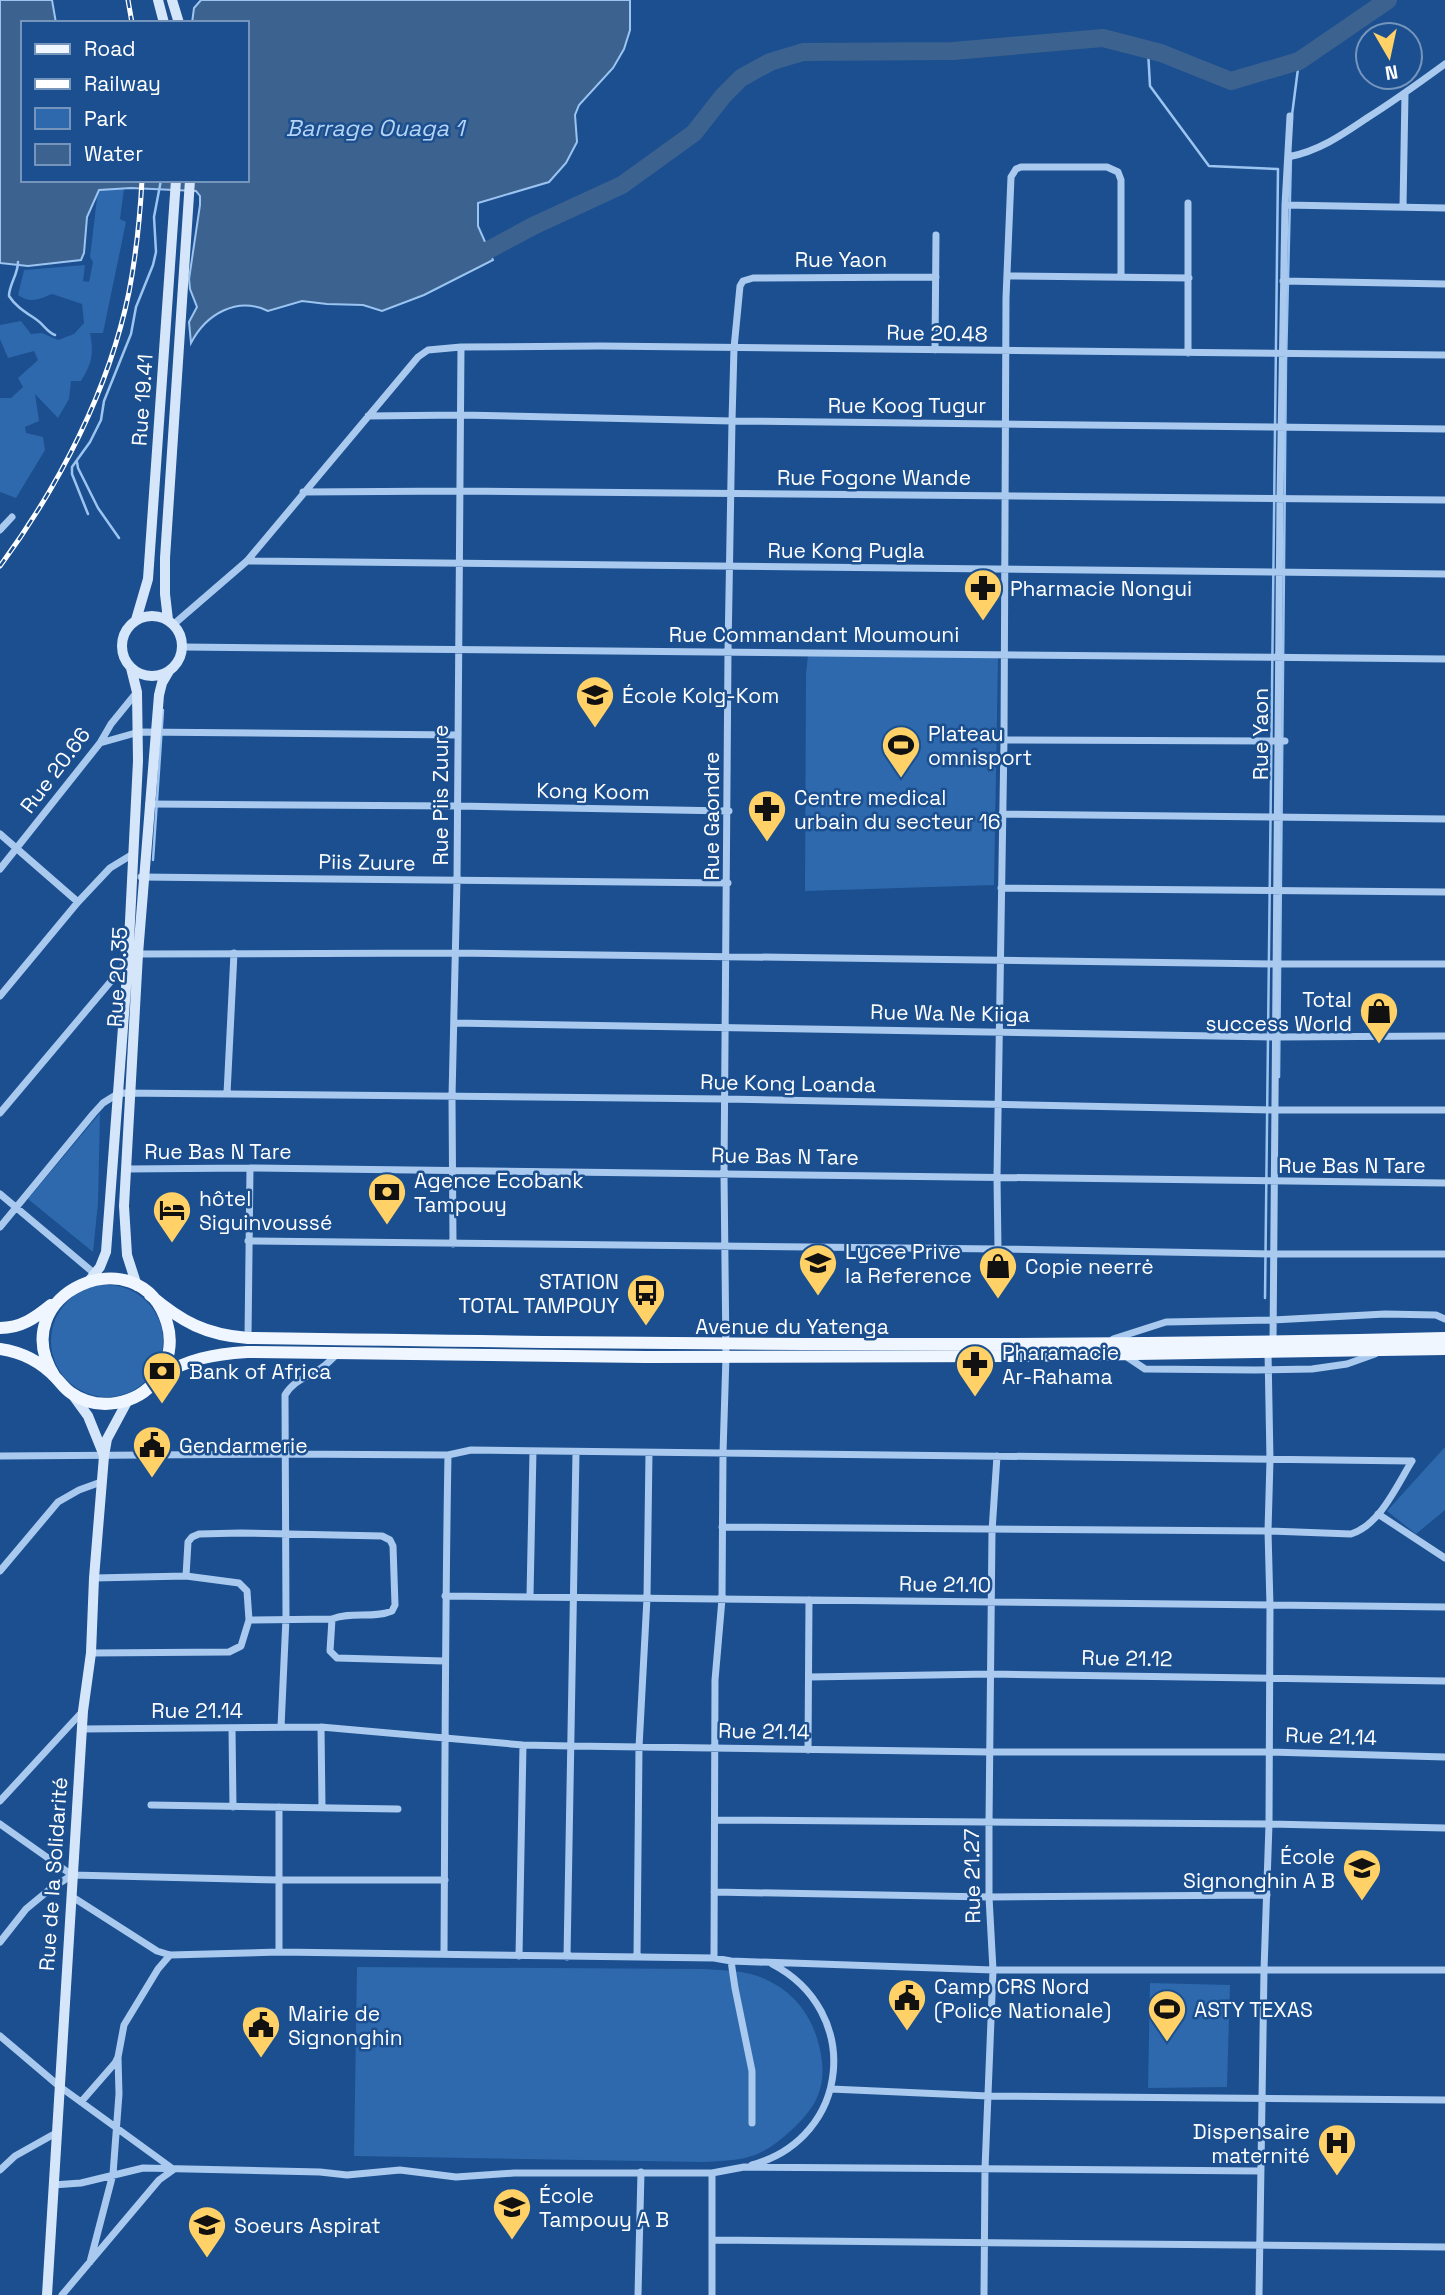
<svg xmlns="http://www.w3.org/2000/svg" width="1445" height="2295" viewBox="0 0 1445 2295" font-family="'Space Grotesk',sans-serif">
	<rect width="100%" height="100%" fill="#1b4f8f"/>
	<path fill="#2e69ad" d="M 124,189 L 120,219 L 126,222 L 103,333 L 90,333 C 94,354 92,363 81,381 L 71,381 L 69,399 L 58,418 L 35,394 L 39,421 L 25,427 L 26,433 L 43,437 L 45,450 L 16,498 L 0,492 L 0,398 L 11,398 L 23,387 L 18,378 L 38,360 L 34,351 L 8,358 L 0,339 L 0,325 L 21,321 L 31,334 L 42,333 L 58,340 L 74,334 L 84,323 L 82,304 L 52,294 C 40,299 30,304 18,295 L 24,270 L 85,265 L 83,281 L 89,282 L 93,262 L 90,257 L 98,190 Z
		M 808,655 L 998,658 L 994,885 L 805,891 L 806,674 Z
		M 100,1113 L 98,1203 L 93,1252 L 28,1199 Z
		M51 1341a56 56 0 1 1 112 0a56 56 0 1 1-112 0Z
		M 1445,1447 L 1445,1510 L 1416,1534 L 1387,1511 Z
		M 357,1967 L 704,1969 C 725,1971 748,1970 767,1980 C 791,1991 808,2011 816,2035 C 830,2079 822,2104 787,2134 C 775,2145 762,2154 745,2158 C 732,2161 717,2161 703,2162 L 354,2156 Z
		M 1150,1983 L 1230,1985 L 1227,2087 L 1148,2088 Z"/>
	<path fill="#3c6290" stroke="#9cc4f0" stroke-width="2" d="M 0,0 L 52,0 L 56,23 L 23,23 L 23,180 L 247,180 L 247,23 L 192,23 L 194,8 L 201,0 L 630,0 L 630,30 L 624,49 L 613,68 L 579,105 L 575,115 L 577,142 L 566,163 L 549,182 L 478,203 L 478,226 L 493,260 L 424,295 L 382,311 L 363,305 L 327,304 L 302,301 L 268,311 C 237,296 206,314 191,343 L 189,322 L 197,307 L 190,289 L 189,279 L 200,205 L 200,196 L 196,191 L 131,188 L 99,190 L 87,217 L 84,253 L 81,260 L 28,266 L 0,263 Z"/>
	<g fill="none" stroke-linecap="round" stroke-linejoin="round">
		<path stroke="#9cc4f0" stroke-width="2.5" d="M 1148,50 L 1150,86 L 1209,166 L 1278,169 L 1265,1298
			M 1292,115 L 1299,61
			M 18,262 C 18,275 9,284 9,296 C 16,307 27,313 37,320 C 44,325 47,332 55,335
			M 77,462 L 78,468 L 98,508 L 119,538
			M 88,514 L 72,474 L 72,467 L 90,442 L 101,420 L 104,401 L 131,334 L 136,307 L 153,265 L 156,252 L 154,217 L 161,180
			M 153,860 L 163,710
			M 1279,1077 L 1286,362 L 1291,156"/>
		<path stroke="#3c6290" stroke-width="18" d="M 468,261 L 533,226 L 622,185 L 694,133 L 723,96 L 741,78 L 770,62 L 803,52 L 953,51 L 1103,38 L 1161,53 L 1231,81 L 1299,61 L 1388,0"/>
		<path stroke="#a9c9ee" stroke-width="7" d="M 1288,157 C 1319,151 1342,135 1367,118 C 1394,101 1419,83 1445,64
			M 1188,203 L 1188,353
			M 1285,205 L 1445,208
			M 1403,207 L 1405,94
			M 1008,276 L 1189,278
			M 1283,281 L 1445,284
			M 935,350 L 936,235
			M 368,416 L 461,415 L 732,421 L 1445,429
			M 303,492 L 461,491 L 1445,500
			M 0,530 L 12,517
			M 247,561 L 1445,574
			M 174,624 L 247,561 L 418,357 L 428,350 L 461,347 L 600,346 L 1445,355
			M 183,647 L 1445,659
			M 1004,740 L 1285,741
			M 100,743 L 139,732 L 457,735
			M 149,804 L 457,806 L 729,811
			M 1002,814 L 1445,819
			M 0,834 L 78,902
			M 0,869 L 100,743 L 111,724 L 137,692
			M 141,877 L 728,883
			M 1001,888 L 1445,892
			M 137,954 L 455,953 L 1276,964 L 1445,964
			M 0,996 L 78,902 L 110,868 L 133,854
			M 454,1023 L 1275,1037 L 1445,1036
			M 227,1094 L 234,953
			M 0,1113 L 128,961
			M 126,1169 L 250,1168 L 1445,1183
			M 0,1194 L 95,1274
			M 0,1227 L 93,1114 L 103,1103 L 119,1093 L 725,1099 L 1274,1110 L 1445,1110
			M 248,1241 L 998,1249 L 1273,1254 L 1445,1254
			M 453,1244 L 452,1097 L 457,880 L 461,347
			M 998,1249 L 997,1177 L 1004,740 L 1006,298 L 1011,177 L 1016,169 L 1021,167 L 1107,167 L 1118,172 L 1121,180 L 1121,277
			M 248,1338 L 250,1168
			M 1113,1339 L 1166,1322 L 1273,1320 L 1385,1314 L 1436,1315 L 1445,1319
			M 1127,1357 L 1145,1369 L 1255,1370 L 1312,1369 L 1347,1364 L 1375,1354
			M 0,1456 L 284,1454 L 448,1455 L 471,1450 L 1412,1461
			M 1378,1514 L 1445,1558
			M 722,1527 L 1268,1531 L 1351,1534 C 1380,1525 1397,1485 1412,1461
			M 0,1571 L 58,1502 L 79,1490 L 101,1482
			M 186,1576 L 188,1542 L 192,1537 L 199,1534 L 240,1533 L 382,1536 L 390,1540 L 393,1546 L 395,1605 L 392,1611 C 373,1619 351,1611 332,1619 L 249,1620
			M 445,1596 L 1445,1607
			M 530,1596 L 533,1451
			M 332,1619 L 330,1651 L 337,1658 L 444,1661
			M 91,1653 L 229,1652 L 241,1646 L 249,1620 L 247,1591 L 239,1583 L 186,1576 L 94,1578
			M 809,1677 L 991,1674 L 1445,1681
			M 281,1727 L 286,1618 L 285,1395 C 294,1379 310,1377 324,1366 C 328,1363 333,1358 337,1354
			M 321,1727 L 322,1807
			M 232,1728 L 233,1807
			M 82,1729 L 321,1727 L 523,1745 L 571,1746 L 990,1752 L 1268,1752 L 1445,1757
			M 808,1750 L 809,1600
			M 0,1801 L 82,1712
			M 151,1805 L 398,1809
			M 715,1820 L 1269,1824 L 1445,1828
			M 0,1824 L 72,1875
			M 714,1892 L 989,1897 L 1267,1895
			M 71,1896 L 157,1951 L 170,1955 L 279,1952 L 714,1958 L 731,1961 L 993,1970 L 1445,1970
			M 0,1942 L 26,1909 L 49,1890 L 72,1875 L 279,1880 L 445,1880
			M 279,1952 L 279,1807
			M 444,1954 C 445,1788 445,1622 448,1455
			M 519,1956 L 523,1745
			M 567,1957 L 576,1452
			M 637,1957 L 639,1747 L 647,1598 L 649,1453
			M 714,1958 L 715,1680 L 722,1599 L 723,1453 L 726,1356 L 724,1173 L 728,651 L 732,421 L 734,348 L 740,286 L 743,281 L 753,278 L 936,277
			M 731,1961 L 735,1988 L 752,2071 L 752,2123
			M 0,2036 L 59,2086 L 173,2169
			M 831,2089 L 988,2096 L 1445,2100
			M 81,2102 L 115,2063 L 118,2057 L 124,2025 L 158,1969 L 170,1955
			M 752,2165 C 851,2138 863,2011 772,1964
			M 0,2170 L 15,2156 L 56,2133
			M 712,2173 L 712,2295
			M 53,2185 L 81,2183 L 143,2168 L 320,2172 L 347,2175 L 400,2170 L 456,2177 L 514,2173 L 712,2173 L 744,2167 L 1261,2171
			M 712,2240 L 1445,2247
			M 90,2262 L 113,2174 L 119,2094 L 118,2057
			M 62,2295 L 159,2180 L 173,2170
			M 638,2295 L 641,2172
			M 984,2295 L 985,2169 L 993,1970 L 989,1897 L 989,1823 L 992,1531 L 997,1456
			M 1259,2295 L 1264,1970 L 1269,1824 L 1270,1606 L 1268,1531 L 1270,1460 L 1268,1352 L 1273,1343 L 1280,498 L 1285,205 L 1290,116"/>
		<path stroke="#d6e6fa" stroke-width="10" d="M 158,0 L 164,23
			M 172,0 L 179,23
			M122 646a30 30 0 1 1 60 0a30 30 0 1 1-60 0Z
			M 136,620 L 148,579 L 176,180
			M 168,620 L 165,594 L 165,558 L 190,180
			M 89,1281 L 100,1267 L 106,1252 L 128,961 L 138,761 L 137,692 L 131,668
			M 137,1286 L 127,1255 L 124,1206 L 138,954 L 159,695 L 162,683 L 169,671
			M 72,1394 L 88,1416 L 103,1453
			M 47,2295 L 83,1711 L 91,1653 L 94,1578 L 104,1456 L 107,1439 L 128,1400"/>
		<path stroke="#f0f6ff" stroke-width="12" d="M 150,1295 C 182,1322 206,1335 248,1338 C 647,1344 1046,1348 1445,1338
			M 0,1328 C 21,1328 35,1318 51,1305
			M 0,1349 C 21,1352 41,1362 56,1378 C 61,1383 65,1389 71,1393 C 98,1412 137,1405 157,1379 C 169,1363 173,1342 167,1323 C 140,1233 1,1294 55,1377
			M 159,1377 C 187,1359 214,1354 247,1352 L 645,1357 L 1011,1356 L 1445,1349"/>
		<g stroke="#fff" stroke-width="5">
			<path id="rail" d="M 128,0 L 132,23
				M 0,566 C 59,486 109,390 129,292 C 136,255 140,218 142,180"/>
		</g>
		<use href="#rail" stroke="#1b4f8f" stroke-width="2.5" stroke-dasharray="8" stroke-linecap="butt"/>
	</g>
	<defs>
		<g id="pharmacy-pin" transform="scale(2.0125)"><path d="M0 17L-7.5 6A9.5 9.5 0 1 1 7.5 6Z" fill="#ffd166" stroke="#1b4f8f"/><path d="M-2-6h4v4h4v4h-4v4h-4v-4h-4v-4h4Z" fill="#111"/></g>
		<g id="school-pin" transform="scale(2.0125)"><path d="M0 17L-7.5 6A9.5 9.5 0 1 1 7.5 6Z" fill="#ffd166" stroke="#1b4f8f"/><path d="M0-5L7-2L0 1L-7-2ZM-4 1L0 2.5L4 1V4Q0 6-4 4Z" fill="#111"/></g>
		<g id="stadium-pin" transform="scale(2.0125)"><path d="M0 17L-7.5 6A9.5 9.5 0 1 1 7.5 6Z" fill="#ffd166" stroke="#1b4f8f"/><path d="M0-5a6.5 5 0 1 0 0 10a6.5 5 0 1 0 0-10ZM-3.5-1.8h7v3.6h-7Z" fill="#111"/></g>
		<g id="shop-pin" transform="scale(2.0125)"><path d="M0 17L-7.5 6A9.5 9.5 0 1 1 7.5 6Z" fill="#ffd166" stroke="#1b4f8f"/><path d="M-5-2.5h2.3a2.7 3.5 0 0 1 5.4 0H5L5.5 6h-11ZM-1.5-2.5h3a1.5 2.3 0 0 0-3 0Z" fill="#111"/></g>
		<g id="bank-pin" transform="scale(2.0125)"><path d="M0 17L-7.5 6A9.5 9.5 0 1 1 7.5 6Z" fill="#ffd166" stroke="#1b4f8f"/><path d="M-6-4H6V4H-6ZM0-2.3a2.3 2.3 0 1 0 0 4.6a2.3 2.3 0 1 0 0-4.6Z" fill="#111"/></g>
		<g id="hotel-pin" transform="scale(2.0125)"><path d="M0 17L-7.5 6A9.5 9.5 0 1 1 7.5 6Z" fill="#ffd166" stroke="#1b4f8f"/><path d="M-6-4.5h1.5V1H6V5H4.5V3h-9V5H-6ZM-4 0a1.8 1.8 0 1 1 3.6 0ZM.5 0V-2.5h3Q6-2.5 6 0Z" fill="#111"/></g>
		<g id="bus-pin" transform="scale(2.0125)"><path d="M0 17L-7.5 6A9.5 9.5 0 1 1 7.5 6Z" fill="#ffd166" stroke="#1b4f8f"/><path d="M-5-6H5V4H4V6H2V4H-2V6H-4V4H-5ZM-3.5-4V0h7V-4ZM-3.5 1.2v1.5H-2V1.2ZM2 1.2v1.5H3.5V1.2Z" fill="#111"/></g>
		<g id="civic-pin" transform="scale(2.0125)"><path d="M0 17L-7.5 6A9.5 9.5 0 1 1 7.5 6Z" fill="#ffd166" stroke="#1b4f8f"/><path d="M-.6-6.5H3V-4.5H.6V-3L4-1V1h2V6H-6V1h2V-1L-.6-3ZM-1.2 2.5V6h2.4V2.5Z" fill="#111"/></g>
		<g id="hospital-pin" transform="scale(2.0125)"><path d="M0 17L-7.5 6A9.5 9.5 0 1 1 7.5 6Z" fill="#ffd166" stroke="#1b4f8f"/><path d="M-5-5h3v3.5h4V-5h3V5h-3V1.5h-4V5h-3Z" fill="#111"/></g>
		<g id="university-pin" transform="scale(2.0125)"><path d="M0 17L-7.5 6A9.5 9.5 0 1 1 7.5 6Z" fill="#ffd166" stroke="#1b4f8f"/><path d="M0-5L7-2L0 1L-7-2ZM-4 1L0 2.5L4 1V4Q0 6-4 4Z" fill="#111"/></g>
	</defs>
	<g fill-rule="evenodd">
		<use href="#pharmacy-pin" x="983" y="588"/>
		<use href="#school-pin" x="595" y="695"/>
		<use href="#stadium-pin" x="901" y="745"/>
		<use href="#pharmacy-pin" x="767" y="809"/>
		<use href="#shop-pin" x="1379" y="1011"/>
		<use href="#bank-pin" x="387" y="1192"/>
		<use href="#hotel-pin" x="172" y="1210"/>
		<use href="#school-pin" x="818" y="1263"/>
		<use href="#shop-pin" x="998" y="1266"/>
		<use href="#bus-pin" x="646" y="1293"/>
		<use href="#pharmacy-pin" x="975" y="1364"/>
		<use href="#bank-pin" x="162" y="1371"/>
		<use href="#civic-pin" x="152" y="1445"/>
		<use href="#school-pin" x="1362" y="1868"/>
		<use href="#civic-pin" x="907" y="1998"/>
		<use href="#stadium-pin" x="1167" y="2009"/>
		<use href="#civic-pin" x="261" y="2025"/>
		<use href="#hospital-pin" x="1337" y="2143"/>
		<use href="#school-pin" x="512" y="2207"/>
		<use href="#university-pin" x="207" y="2225"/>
	</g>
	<g text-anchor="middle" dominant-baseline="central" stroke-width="5" stroke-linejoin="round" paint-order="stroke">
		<g font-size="21" fill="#fff" stroke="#1b4f8f">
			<text x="841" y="259">Rue Yaon</text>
			<text transform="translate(937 333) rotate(1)">Rue 20.48</text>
			<text transform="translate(142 400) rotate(-86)">Rue 19.41</text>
			<text x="907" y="405">Rue Koog Tugur</text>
			<text x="874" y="477">Rue Fogone Wande</text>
			<text x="846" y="550">Rue Kong Pugla</text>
			<text x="814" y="634">Rue Commandant Moumouni</text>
			<text transform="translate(1260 734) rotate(-90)">Rue Yaon</text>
			<text transform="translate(55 770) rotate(-53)">Rue 20.66</text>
			<text transform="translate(593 791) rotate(1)">Kong Koom</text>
			<text transform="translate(440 795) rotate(-90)">Rue Piis Zuure</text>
			<text transform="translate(711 816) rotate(-90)">Rue Gaondre</text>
			<text transform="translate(367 862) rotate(1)">Piis Zuure</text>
			<text transform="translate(117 977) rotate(-87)">Rue 20.35</text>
			<text transform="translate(950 1013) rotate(1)">Rue Wa Ne Kiiga</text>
			<text transform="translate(788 1083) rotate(1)">Rue Kong Loanda</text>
			<text x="218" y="1151">Rue Bas N Tare</text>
			<text transform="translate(785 1156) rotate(1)">Rue Bas N Tare</text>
			<text x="1352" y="1165">Rue Bas N Tare</text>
			<text x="792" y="1326">Avenue du Yatenga</text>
			<text transform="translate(945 1584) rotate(1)">Rue 21.10</text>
			<text transform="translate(1127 1658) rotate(1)">Rue 21.12</text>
			<text x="197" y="1710">Rue 21.14</text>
			<text transform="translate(764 1731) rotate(1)">Rue 21.14</text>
			<text transform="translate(1331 1736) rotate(2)">Rue 21.14</text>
			<text transform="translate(53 1874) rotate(-86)">Rue de la Solidarité</text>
			<text transform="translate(972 1876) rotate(-91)">Rue 21.27</text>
		</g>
		<g font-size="21" fill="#fff" stroke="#1b4f8f" text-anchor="start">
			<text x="1010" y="588">Pharmacie Nongui</text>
			<text x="622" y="695">École Kolg-Kom</text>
			<text x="928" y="733">Plateau<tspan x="928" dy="24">omnisport</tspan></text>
			<text x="794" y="797">Centre medical<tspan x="794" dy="24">urbain du secteur 16</tspan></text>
			<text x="1352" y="999" text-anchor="end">Total<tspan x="1352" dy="24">success World</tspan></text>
			<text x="414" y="1180">Agence Ecobank<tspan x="414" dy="24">Tampouy</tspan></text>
			<text x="199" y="1198">hôtel<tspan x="199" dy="24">Siguinvoussé</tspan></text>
			<text x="845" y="1251">Lycee Prive<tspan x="845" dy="24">la Reference</tspan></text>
			<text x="1025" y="1266">Copie neerrė</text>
			<text x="619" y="1281" text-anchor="end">STATION<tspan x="619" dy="24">TOTAL TAMPOUY</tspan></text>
			<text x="1002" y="1352">Pharamacie<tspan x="1002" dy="24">Ar-Rahama</tspan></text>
			<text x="189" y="1371">Bank of Africa</text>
			<text x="179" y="1445">Gendarmerie</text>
			<text x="1335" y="1856" text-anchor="end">École<tspan x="1335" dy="24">Signonghin A B</tspan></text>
			<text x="934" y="1986">Camp CRS Nord<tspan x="934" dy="24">(Police Nationale)</tspan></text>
			<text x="1194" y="2009">ASTY TEXAS</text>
			<text x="288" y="2013">Mairie de<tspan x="288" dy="24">Signonghin</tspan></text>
			<text x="1310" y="2131" text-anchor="end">Dispensaire<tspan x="1310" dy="24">maternité</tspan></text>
			<text x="539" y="2195">École<tspan x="539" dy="24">Tampouy A B</tspan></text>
			<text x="234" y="2225">Soeurs Aspirat</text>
		</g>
		<g font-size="23" font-style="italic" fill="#b5d3f5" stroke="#1b4f8f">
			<text x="375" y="128">Barrage Ouaga 1</text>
		</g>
	</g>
	<rect x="21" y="21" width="228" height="161" fill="#1b4f8f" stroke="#7695bc" stroke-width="2"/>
	<rect x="35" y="44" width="35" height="10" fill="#f0f6ff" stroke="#7695bc" stroke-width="2"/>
	<text x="84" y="56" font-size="21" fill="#ffffff">Road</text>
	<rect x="35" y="79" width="35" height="10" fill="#ffffff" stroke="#7695bc" stroke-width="2"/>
	<text x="84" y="91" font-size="21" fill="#ffffff">Railway</text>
	<rect x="35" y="108" width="35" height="21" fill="#2e69ad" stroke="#7695bc" stroke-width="2"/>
	<text x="84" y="126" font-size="21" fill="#ffffff">Park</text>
	<rect x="35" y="144" width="35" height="21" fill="#3c6290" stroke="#7695bc" stroke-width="2"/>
	<text x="84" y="161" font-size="21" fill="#ffffff">Water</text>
	<g transform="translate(1389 56) rotate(171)"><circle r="33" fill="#1b4f8f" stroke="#7695bc" stroke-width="2"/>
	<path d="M0-5L12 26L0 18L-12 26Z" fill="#ffd166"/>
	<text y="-10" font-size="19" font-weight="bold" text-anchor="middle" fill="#ffffff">N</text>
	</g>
</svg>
